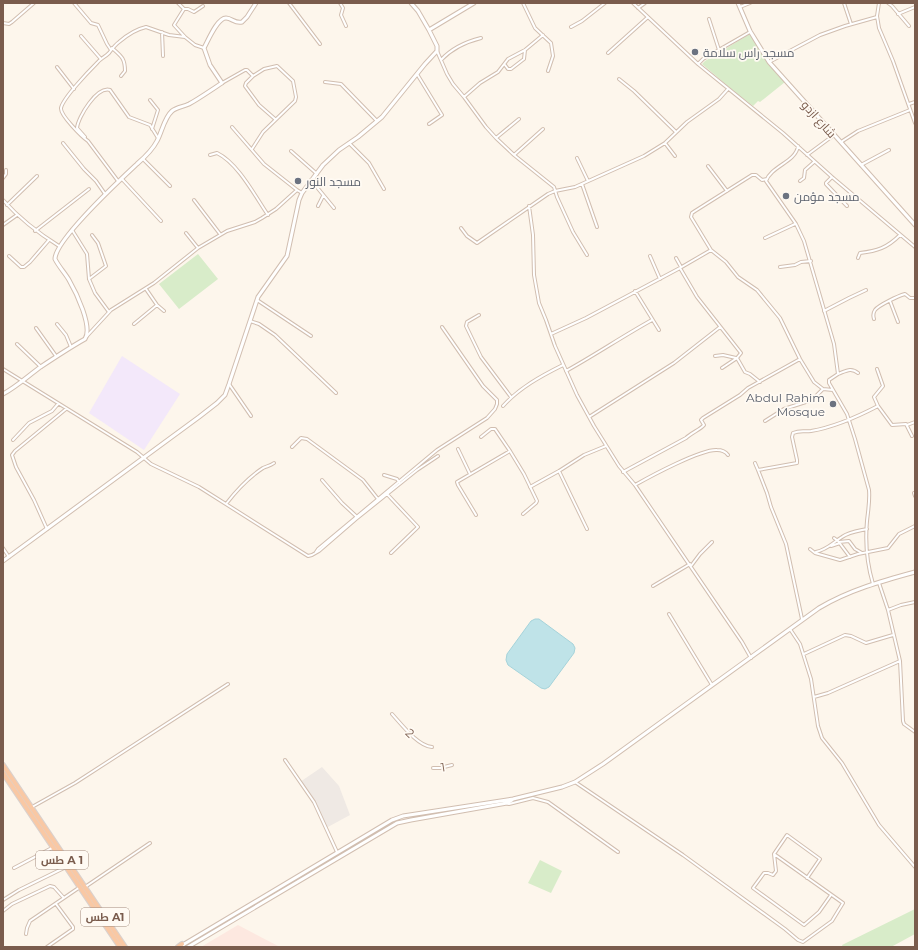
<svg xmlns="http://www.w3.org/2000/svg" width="918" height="950" viewBox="0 0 918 950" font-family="Montserrat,Cairo,sans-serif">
	<rect width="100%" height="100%" fill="#fdf6ec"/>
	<path fill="#fde8e0" d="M 238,925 L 280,947 L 201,947 Z"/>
	<path fill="#efe9e4" d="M 322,767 L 339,786 L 350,815 L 326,828 L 314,802 L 300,782 Z"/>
	<path fill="#f3e8fa" d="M 122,356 L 180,394 L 144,450 L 89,413 Z"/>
	<path fill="#d8ecc9" d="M 750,34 L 768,64 L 785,82 L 760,102 L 758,101 L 753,106 L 736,93 L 702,64 L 705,61 Z
		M 198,254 L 218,279 L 179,309 L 159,284 Z
		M 540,860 L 562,871 L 551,893 L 528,883 Z
		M 915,909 L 915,934 L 891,947 L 843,947 L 842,945 Z"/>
	<path fill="#bfe3e8" stroke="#a5d3da" d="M 535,619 L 539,619 L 573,644 L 575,648 L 574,653 L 549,687 L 545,689 L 541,688 L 508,665 L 506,660 L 507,654 L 531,621 Z"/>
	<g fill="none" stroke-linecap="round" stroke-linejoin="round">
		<g stroke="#d1beb0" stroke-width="4">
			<path id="minor" d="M 74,3 L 91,23 L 98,25 L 107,44 L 111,50
				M 178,3 L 184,9 L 174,25 L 185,37
				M 289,3 L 320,44
				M 340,3 L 343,8 L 341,15 L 346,26
				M 523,3 L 535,28 L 551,43 L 553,56 L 548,71
				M 633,3 L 698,64 L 783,133 L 832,177 L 915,247
				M 844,3 L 851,24
				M 879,3 L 877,16 L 879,28 L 893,61 L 915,123
				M 888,3 L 892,6 L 909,26
				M 740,7 L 750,3
				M 638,8 L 645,3
				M 184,9 L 188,9 L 194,12 L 203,6
				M 898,14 L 915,7
				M 709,19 L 719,50
				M 3,23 L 9,24 L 12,22 L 34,3
				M 571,27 L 582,21 L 605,3
				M 162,32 L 163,56
				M 81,36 L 101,59
				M 112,48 C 121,56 125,58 125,71 L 121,76
				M 437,51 L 447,74 L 453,84 L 464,97 L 486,127 L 496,138 L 514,155 L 554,187 L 557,197 L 573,232 L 587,255
				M 608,53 L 648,17
				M 441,60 C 452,48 465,42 481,38
				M 769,62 L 820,35 L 845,26 L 877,17
				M 698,64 L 703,59 L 750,32
				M 505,65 L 508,69 L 511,69 L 524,59 L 525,50
				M 57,67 L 74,89
				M 417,74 L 442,115 L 429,124
				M 253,76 L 246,83 L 245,86 L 259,105 L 275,119
				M 619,79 L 634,91 L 676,132
				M 325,82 L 341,84 L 377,121
				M 222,83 L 245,70 L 247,70 L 253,76 L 264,69 L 277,66 L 293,81 L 296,97 L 295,101 L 263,132 L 252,149
				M 464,97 L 480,83 L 498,72 L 508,59 L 525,50 L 543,35
				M 150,100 L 158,110 L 152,129
				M 909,104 L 915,102
				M 232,127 L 264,164 L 297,190
				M 85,137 L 77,128 C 78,117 97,86 110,90 L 129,117 L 150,125 L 158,138
				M 496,138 L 519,119
				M 88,141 C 82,137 60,115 61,108 C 63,98 89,71 97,63 C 100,59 105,57 109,53 C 112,49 115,45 119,42 C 126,36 137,29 146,27 L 169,35 L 185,37 L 195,45 L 204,48
				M 88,141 L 118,181
				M 841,142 L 858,131 L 910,110
				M 63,143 L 84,169 L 96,181 L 105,194
				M 349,143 L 369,163 L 384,189
				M 665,143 L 675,156
				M 798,146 C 796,162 771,166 766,181 L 796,224 L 804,241 L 834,344 L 838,374 L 829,380 L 829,383 L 847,414 L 855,439 L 869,490 C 870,501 868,511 867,521 C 865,543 867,564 873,584
				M 291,151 L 317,174
				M 210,155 L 217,153 C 238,163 255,196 268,215
				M 514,155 L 543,129
				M 807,155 L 834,135
				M 577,158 L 588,181
				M 143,159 L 170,186
				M 861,165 L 889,150
				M 708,166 L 727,191
				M 832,177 L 826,183 L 826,184 L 847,206
				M 3,178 L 6,174 L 6,170
				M 122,179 L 161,221
				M 767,179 L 762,180 L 756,175 L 752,175 L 695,211 L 692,213 L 691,217 L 711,250 L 726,262 L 738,277 L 757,290 L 780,318 L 800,359 L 814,382 L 823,389 L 833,390
				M 311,180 L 334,208
				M 800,181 L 804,178 L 805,170 L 814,162
				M 582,184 L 597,227
				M 3,200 C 20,219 38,233 59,246
				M 194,200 L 220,234
				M 7,205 L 37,176
				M 318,206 L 323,196
				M 529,206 L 533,235 L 534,275 L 539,303 L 546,320 L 555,346 L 577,395 L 594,426 L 619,466 L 635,485 L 742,642 L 751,658
				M 3,225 L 17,215
				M 461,228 L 467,236 L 477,243 L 548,194 L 555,191 L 575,187 L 644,156 L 665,143 L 687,122 L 719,99 L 728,89
				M 72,230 L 87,254 L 89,279 L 95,293 L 109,312
				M 35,231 L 89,189
				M 186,233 L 198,248
				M 765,238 L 795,224
				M 9,256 L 21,267 L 24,267 L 30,262 L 49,240
				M 650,256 L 660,279
				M 676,258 L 681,267
				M 858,258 L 860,253 C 877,251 887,248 900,235
				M 780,267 L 795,265 L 801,262 L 811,261
				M 680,268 L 697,297 L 741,353 L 737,358 L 722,368
				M 89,279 L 106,266 L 98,243 L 92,235
				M 146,289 L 157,305 L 164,311
				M 635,291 L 659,330
				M 257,300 L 311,336
				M 890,301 L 898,322
				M 824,311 L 849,298 L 866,290
				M 479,315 L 467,322 L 466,326 L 481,357 L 511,397
				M 874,319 C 873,316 873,313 875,310 C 879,305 898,296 905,294 L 910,298 L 915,298
				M 250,321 L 259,324 L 275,335 L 336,393
				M 57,324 L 66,335 L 71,347
				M 134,324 L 157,305
				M 36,328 L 56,356
				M 551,334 L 586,318 L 680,268 L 711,250
				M 87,336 L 111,310 L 154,283 L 198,248 L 227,231 L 255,222 L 262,218 L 276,209 L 297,190 L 302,193
				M 17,344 L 41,367
				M 715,356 L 723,355 L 736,358
				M 737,358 L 745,372 L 750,374 L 760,382
				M 3,369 L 137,452 L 151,464 L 199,487 L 308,556 L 312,555 L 319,551 L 356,519 L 417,470 L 438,456
				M 877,369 L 883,386 L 874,397 L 878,406
				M 566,371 C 595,355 623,336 652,320
				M 838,374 C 846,371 851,367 858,373
				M 229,384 L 251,416
				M 503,406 C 519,388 541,376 563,365
				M 589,417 L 674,363 L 720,327
				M 765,421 L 784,409 L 812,400 L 823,389
				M 907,425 L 915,422
				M 481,437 L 491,429 L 495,429 L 510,451
				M 13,440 L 29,423 L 52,411 L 58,404
				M 292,447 L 301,438 L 307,439 L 363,480 L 378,499
				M 458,449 L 470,474
				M 755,463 L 758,470
				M 559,471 L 587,529
				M 623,472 L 686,438 C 691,433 701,429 704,425 L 701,420 L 703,418 L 740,395 L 748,388 L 800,359
				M 384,475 L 397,479 L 399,482
				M 322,480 L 342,503 L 356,516
				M 635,485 C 651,476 701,449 717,450 C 722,450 725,451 728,455
				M 530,487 L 559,471 L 584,455 L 606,446
				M 914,493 L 915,496
				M 387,494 L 418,527 L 391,553
				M 226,504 C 236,491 249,477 263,468 C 267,466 270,466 274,463
				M 476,515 L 458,485 L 457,482 L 510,451 L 524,474 L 537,501 L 536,503 L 523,514
				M 47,529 L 34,500 L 16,467 L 12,455 L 15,451 L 66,409
				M 834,538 L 838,541 L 850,557
				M 839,542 L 849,541 L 855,549 L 862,553
				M 831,546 L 840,543
				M 3,548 L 9,557
				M 810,549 L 815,553 L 840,560 L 858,554 L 888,548 L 899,534 L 915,526
				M 316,552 L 318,549 L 437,450 L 487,418 L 495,409 L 497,404 L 497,400 L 483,386 L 442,327
				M 816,552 C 828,549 831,544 842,537 C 849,532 858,531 867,529
				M 691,566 L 700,554 L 712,542
				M 879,583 L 888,610 L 900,661 L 903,721 L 904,724 L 915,732
				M 653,586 L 690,564
				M 888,610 L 901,605 L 915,602
				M 669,614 L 712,685
				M 802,619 L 786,544 L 771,507 L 767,493 L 758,470 L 797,463 L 797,460 L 792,437 L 793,433 C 800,430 804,432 811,431 C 835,427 857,417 878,406 L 892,425 L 906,424 L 912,436
				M 790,629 L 800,644 L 811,679 L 818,726 L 822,738 L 842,763 L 879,825 L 915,867
				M 804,654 L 845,635 L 851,636 L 866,643 L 893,635
				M 814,697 L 828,693 L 900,661
				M 392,714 C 402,725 418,746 432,747
				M 285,760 L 314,802 L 337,852
				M 433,768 L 440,768 L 452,765
				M 575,782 L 683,855 L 785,929 L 798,940 L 803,942 L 832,921 L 843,903 L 774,854
				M 506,803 L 509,804 L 533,798 L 548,802 L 618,852
				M 32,807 L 75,783 L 228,684
				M 14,868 L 52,848
				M 807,878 L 820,859 L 787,835 L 774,854 L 776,871 L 773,875 L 768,873 L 764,873 L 753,888 L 804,925 L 819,912 L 831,895
				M 85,887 L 150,843
				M 3,900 L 19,890 L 66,867
				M 3,911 L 12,904 L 50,886 L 54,887 L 63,897
				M 26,934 L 27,928 L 30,921 L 80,887
				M 47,947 L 73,929 L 73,927 L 56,904"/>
		</g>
		<g stroke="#d1beb0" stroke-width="5">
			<path id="tertiary" d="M 411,3 L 418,11 L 429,30
				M 738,3 L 750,31 L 769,62 L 915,225
				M 3,394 C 16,387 27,377 39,368 C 54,358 69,348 85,339 C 93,327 76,292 69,280 C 65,273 59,267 55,259 C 55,240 121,179 137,164 C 145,157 153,149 157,141 C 162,132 164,118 172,111 C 177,107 183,107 189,104 C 200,98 211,90 222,83 L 210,65 L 204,48 C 208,41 217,18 226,18 C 232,18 235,24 242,22 L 247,17 L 256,3
				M 3,561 L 199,417 L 217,403 L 225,395 L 229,384 L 258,297 L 287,256 L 299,200 L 302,193 L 323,165 L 339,150 L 358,137 L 382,117 L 425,64 L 437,51 L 437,46 L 429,30 L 474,3
				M 181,946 L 392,820 L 403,816 L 513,799 L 562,787 L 575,782 L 603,764 L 819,608 C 849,590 882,581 915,572
				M 188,947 L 397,823 L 411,820 L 507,803 L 512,800"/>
		</g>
		<g stroke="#dad1cd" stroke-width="6">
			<path id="trunk" d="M 3,765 L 125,947
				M 3,773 L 120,947
				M 178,947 L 182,944"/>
		</g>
		<use href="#minor" stroke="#fff" stroke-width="2"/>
		<use href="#tertiary" stroke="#fff" stroke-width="3"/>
		<use href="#trunk" stroke="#f9c8a4" stroke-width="4"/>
	</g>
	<g fill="#6b7280" stroke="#fffaf3" stroke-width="1.5">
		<circle cx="695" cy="52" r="4"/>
		<circle cx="298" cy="181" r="4"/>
		<circle cx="786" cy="196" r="4"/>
		<circle cx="833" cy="404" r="4"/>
	</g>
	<g text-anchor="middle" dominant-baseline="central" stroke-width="3.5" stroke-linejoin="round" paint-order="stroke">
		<g fill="#fffaf3" stroke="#a28b7f" stroke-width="1">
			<rect x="36" y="851" width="52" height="18" rx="3"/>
			<rect x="81" y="908" width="48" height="18" rx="3"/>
		</g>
		<g font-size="11" font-weight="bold" fill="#7a5c4d">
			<text x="62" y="860">طس A 1</text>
			<text x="105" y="917">طس A1</text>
		</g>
		<g font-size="12" fill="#5b616d" stroke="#fffaf3" text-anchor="start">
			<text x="703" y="52">مسجد راس سلامة</text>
			<text x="306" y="181">مسجد النور</text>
			<text x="794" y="196">مسجد مؤمن</text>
			<text x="825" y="397" text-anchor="end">Abdul Rahim<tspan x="825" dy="14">Mosque</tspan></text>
		</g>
		<g font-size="12" fill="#7a5c4d" stroke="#fffaf3">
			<text transform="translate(819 119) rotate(48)">شارع ازدو</text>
			<text transform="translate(410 733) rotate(44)">2</text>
			<text transform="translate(443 767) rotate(-9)">1</text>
		</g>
	</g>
	<rect width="918" height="950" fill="none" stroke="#7a5c4d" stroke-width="8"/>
</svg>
